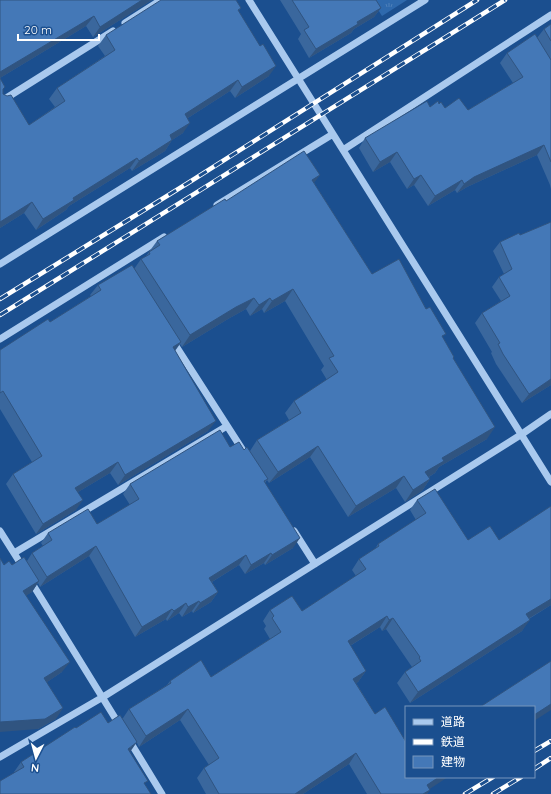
<svg xmlns="http://www.w3.org/2000/svg" width="551" height="794" viewBox="0 0 551 794" font-family="Quicksand,'Noto Sans JP',sans-serif">
	<defs>
		<pattern id="park-tufts" width="24" height="20" patternUnits="userSpaceOnUse"><rect width="24" height="20" fill="#2e69ad"/><path d="M3 7l-1-3M5 7V3M7 7l1-3M15 17l-1-3M17 17v-4M19 17l1-3" fill="none" stroke="#4d80b9"/></pattern>
	</defs>
	<rect width="100%" height="100%" fill="#1b4f8f"/>
	<path fill="url(#park-tufts)" d="M 372,0 L 407,0 L 382,16 Z"/>
	<g fill="none" stroke-linecap="round" stroke-linejoin="round">
		<path stroke="#a9c9ee" stroke-width="7" d="M 249,0 L 551,482
			M 125,23 L 161,0
			M 0,102 L 113,31
			M 343,150 L 551,15
			M 217,205 L 333,134
			M 0,264 L 425,0
			M 0,339 L 164,237
			M 172,340 L 242,449
			M 0,531 L 24,569
			M 294,531 L 315,564
			M 14,553 L 227,426
			M 30,580 L 120,726
			M 129,740 L 162,794
			M 0,757 L 103,697 L 522,434 L 551,414"/>
		<g stroke="#fff" stroke-width="4.5">
			<path id="rail" d="M 0,299 L 188,183 L 477,0
				M 0,315 L 505,0
				M 534,751 L 551,741
				M 534,769 L 551,758
				M 465,794 L 493,777
				M 493,794 L 521,777"/>
		</g>
		<use href="#rail" stroke="#1b4f8f" stroke-width="3" stroke-dasharray="9" stroke-linecap="butt"/>
	</g>
	<path fill="#3a679d" d="M 0,0 L 152,0 L 93,37 L 86,26 L 0,78 Z
		M 280,0 L 376,0 L 381,8 L 374,17 L 354,29 L 351,33 L 309,58 L 298,39 L 301,34 Z
		M 241,8 L 238,11 L 269,76 L 235,98 L 230,91 L 188,118 L 183,133 L 172,140 L 165,151 L 132,171 L 130,168 L 69,206 L 66,210 L 36,230 L 24,213 L 0,228 L 0,78 L 3,94 L 29,125 L 55,107 L 49,99 L 57,88 L 105,56 L 98,46 L 106,35 Z
		M 551,24 L 551,189 L 550,185 L 537,155 L 467,187 L 457,193 L 455,190 L 428,206 L 414,185 L 407,189 L 390,162 L 373,172 L 359,148 L 365,138 L 439,104 L 445,108 L 468,110 L 513,83 L 500,63 L 507,53 L 537,38 L 544,29 Z
		M 314,183 L 372,274 L 426,309 L 454,357 L 453,358 L 487,439 L 439,467 L 435,473 L 429,477 L 430,479 L 422,491 L 405,502 L 396,488 L 348,517 L 310,457 L 269,483 L 267,480 L 265,483 L 293,548 L 265,565 L 264,563 L 245,574 L 239,565 L 212,582 L 218,592 L 211,602 L 193,613 L 192,611 L 182,617 L 179,613 L 167,621 L 166,619 L 135,637 L 89,556 L 40,587 L 38,583 L 32,592 L 26,595 L 62,672 L 47,682 L 56,719 L 38,729 L 4,565 L 12,565 L 27,561 L 32,553 L 43,546 L 41,543 L 48,533 L 97,524 L 130,505 L 123,494 L 130,484 L 230,447 L 250,451 L 257,440 L 289,420 L 285,413 L 294,401 L 327,380 L 321,370 L 324,366 L 285,301 L 264,313 L 262,309 L 250,316 L 246,309 L 228,319 L 182,347 L 180,344 L 175,351 L 208,431 L 118,485 L 110,473 L 78,492 L 76,510 L 36,534 L 6,484 L 13,474 L 32,462 L 0,409 L 0,350 L 50,322 L 91,296 L 90,295 L 98,285 L 134,269 L 141,259 L 146,256 L 157,241 L 226,201 Z
		M 551,222 L 551,385 L 522,403 L 496,364 L 491,353 L 492,352 L 475,323 L 482,313 L 501,301 L 492,287 L 499,277 L 504,274 L 493,251 L 500,242 L 520,235 Z
		M 417,500 L 468,540 L 499,540 L 551,605 L 529,619 L 522,631 L 410,703 L 397,683 L 405,672 L 412,667 L 386,629 L 382,631 L 380,627 L 350,646 L 366,671 L 358,682 L 356,683 L 375,714 L 430,789 L 427,794 L 367,794 L 349,764 L 303,794 L 206,794 L 197,778 L 204,768 L 209,765 L 180,720 L 139,747 L 137,743 L 14,773 L 14,772 L 21,762 L 76,728 L 108,723 L 123,718 L 129,709 L 167,685 L 170,681 L 211,677 L 270,639 L 264,629 L 266,626 L 263,621 L 270,610 L 302,611 L 356,576 L 352,570 L 359,559 L 375,549 L 378,544 L 416,520 L 410,510 Z"/>
	<path fill="#305480" d="M 142,0 L 152,0 L 93,37 L 100,27 Z
		M 381,8 L 374,17 L 354,29 L 351,33 L 309,58 L 316,49 L 357,22 Z
		M 94,16 L 86,26 L 0,78 L 0,72 Z
		M 276,66 L 269,76 L 235,98 L 242,87 Z
		M 238,80 L 230,91 L 177,125 L 185,114 Z
		M 190,123 L 183,133 L 163,146 L 170,135 Z
		M 172,140 L 165,151 L 132,171 L 139,161 Z
		M 544,145 L 537,155 L 467,187 L 457,193 L 464,184 L 474,177 Z
		M 397,152 L 390,162 L 373,172 L 380,162 Z
		M 137,158 L 130,168 L 69,206 L 66,210 L 36,230 L 43,219 L 73,198 Z
		M 320,175 L 311,187 L 312,180 Z
		M 421,175 L 414,185 L 407,189 L 414,179 Z
		M 462,180 L 455,190 L 428,206 L 435,196 Z
		M 32,202 L 24,213 L 0,228 L 0,222 Z
		M 293,289 L 285,301 L 264,313 L 272,301 Z
		M 254,298 L 246,309 L 228,319 L 182,347 L 190,335 L 236,307 Z
		M 270,298 L 262,309 L 250,316 L 259,305 Z
		M 181,342 L 173,353 L 173,347 Z
		M 551,379 L 551,385 L 522,403 L 529,394 Z
		M 216,421 L 208,431 L 118,485 L 125,475 Z
		M 495,427 L 487,439 L 439,467 L 435,473 L 417,484 L 425,472 L 442,458 Z
		M 318,446 L 310,457 L 269,483 L 278,472 Z
		M 118,462 L 110,473 L 68,498 L 75,488 Z
		M 404,476 L 396,488 L 348,517 L 356,506 Z
		M 430,479 L 422,491 L 405,502 L 413,490 Z
		M 83,500 L 76,510 L 36,534 L 43,524 Z
		M 300,538 L 293,548 L 265,565 L 272,555 Z
		M 96,546 L 89,556 L 40,587 L 47,577 Z
		M 271,553 L 264,563 L 245,574 L 251,565 Z
		M 246,555 L 239,565 L 202,588 L 209,578 Z
		M 39,581 L 32,592 L 16,602 L 23,591 Z
		M 218,592 L 211,602 L 193,613 L 200,603 Z
		M 551,599 L 551,605 L 518,625 L 526,614 Z
		M 199,601 L 192,611 L 182,617 L 188,607 Z
		M 186,603 L 179,613 L 167,621 L 174,611 Z
		M 172,609 L 166,619 L 135,637 L 142,627 Z
		M 387,616 L 380,627 L 340,652 L 348,641 Z
		M 393,618 L 386,629 L 382,631 L 389,620 Z
		M 530,620 L 522,631 L 410,703 L 418,692 Z
		M 70,662 L 62,672 L 37,689 L 44,678 Z
		M 366,671 L 358,682 L 346,689 L 353,679 Z
		M 551,704 L 551,710 L 534,721 L 534,715 Z
		M 63,708 L 56,719 L 38,729 L 0,732 L 0,722 Z
		M 188,709 L 180,720 L 139,747 L 146,736 Z
		M 137,742 L 130,752 L 121,759 L 128,749 Z
		M 356,753 L 349,764 L 303,794 L 295,794 Z
		M 439,777 L 448,777 L 422,794 L 427,785 Z
		M 430,790 L 427,794 L 423,794 Z"/>
	<path fill="#4478b7" stroke="#305480" d="M 0,0 L 142,0 L 100,27 L 94,16 L 0,72 Z
		M 161,0 L 236,0 L 241,8 L 238,10 L 260,46 L 263,44 L 276,66 L 242,87 L 238,80 L 185,114 L 190,123 L 170,135 L 172,140 L 139,161 L 137,158 L 73,198 L 74,200 L 43,219 L 32,202 L 0,222 L 0,78 L 5,87 L 3,89 L 3,94 L 7,96 L 11,95 L 29,125 L 65,101 L 57,88 L 115,50 L 106,35 Z
		M 292,0 L 376,0 L 381,8 L 357,22 L 358,24 L 316,49 L 304,30 L 309,27 Z
		M 551,24 L 551,41 L 544,29 Z
		M 535,34 L 551,60 L 551,162 L 544,145 L 474,177 L 464,184 L 462,180 L 435,196 L 421,175 L 414,179 L 397,152 L 380,162 L 365,138 L 427,101 L 430,107 L 438,101 L 439,104 L 441,102 L 445,108 L 459,98 L 468,110 L 523,77 L 507,53 Z
		M 304,151 L 320,175 L 312,180 L 372,274 L 399,259 L 426,309 L 430,307 L 446,334 L 442,336 L 454,357 L 453,358 L 495,427 L 442,458 L 444,461 L 425,472 L 430,479 L 413,490 L 404,476 L 356,506 L 318,446 L 278,472 L 257,440 L 301,413 L 294,401 L 338,372 L 329,358 L 334,356 L 293,289 L 272,301 L 270,298 L 259,305 L 254,298 L 236,307 L 190,335 L 141,259 L 150,254 L 149,252 L 160,245 L 157,241 L 225,199 L 226,201 Z
		M 551,222 L 551,379 L 529,394 L 503,354 L 498,344 L 500,343 L 482,313 L 510,296 L 499,277 L 512,269 L 500,242 L 519,233 L 520,235 Z
		M 132,265 L 181,342 L 173,347 L 216,421 L 125,475 L 118,462 L 75,488 L 83,500 L 43,524 L 13,474 L 42,456 L 3,391 L 0,393 L 0,350 L 48,319 L 50,322 L 101,290 L 98,285 Z
		M 220,430 L 230,447 L 239,442 L 244,450 L 247,447 L 268,479 L 264,481 L 300,538 L 272,555 L 271,553 L 251,565 L 246,555 L 209,578 L 218,592 L 200,603 L 199,601 L 188,607 L 186,603 L 174,611 L 172,609 L 142,627 L 96,546 L 47,577 L 32,553 L 52,540 L 48,533 L 88,509 L 97,524 L 139,499 L 130,484 Z
		M 435,489 L 468,540 L 490,526 L 499,540 L 551,506 L 551,599 L 526,614 L 530,620 L 418,692 L 405,672 L 421,661 L 419,658 L 420,657 L 393,618 L 389,620 L 387,616 L 348,641 L 366,671 L 353,679 L 375,714 L 385,707 L 406,742 L 406,777 L 439,777 L 427,785 L 430,790 L 423,794 L 381,794 L 356,753 L 295,794 L 219,794 L 204,768 L 219,758 L 188,709 L 146,736 L 129,709 L 171,683 L 170,681 L 201,660 L 211,677 L 281,632 L 272,618 L 274,616 L 270,610 L 292,596 L 302,611 L 366,569 L 359,559 L 379,546 L 378,544 L 426,513 L 417,500 Z
		M 24,557 L 39,581 L 23,591 L 70,662 L 44,678 L 63,708 L 45,719 L 0,722 L 0,558 L 4,565 L 9,561 L 12,565 Z
		M 551,661 L 551,704 L 534,715 L 534,707 L 480,707 Z
		M 101,712 L 108,723 L 120,715 L 137,742 L 128,749 L 148,781 L 144,783 L 151,794 L 0,794 L 0,781 L 24,767 L 21,762 L 75,727 L 76,728 Z"/>
	<rect x="405" y="706" width="130" height="72" fill="#1b4f8f" stroke="#7695bc"/>
	<rect x="413" y="719" width="20" height="6" fill="#a9c9ee" stroke="#7695bc"/>
	<text x="441" y="726" font-size="12" fill="#ffffff">道路</text>
	<rect x="413" y="739" width="20" height="6" fill="#ffffff" stroke="#7695bc"/>
	<text x="441" y="746" font-size="12" fill="#ffffff">鉄道</text>
	<rect x="413" y="756" width="20" height="12" fill="#4478b7" stroke="#7695bc"/>
	<text x="441" y="766" font-size="12" fill="#ffffff">建物</text>
	<g transform="translate(36 758) rotate(186)" stroke="#1b4f8f" stroke-width="3" paint-order="stroke">
	<path d="M0-3L7 15L0 10L-7 15Z" fill="#ffffff"/>
	<text y="-6" font-size="11" font-weight="bold" text-anchor="middle" fill="#ffffff">N</text>
	</g>
	<path d="M18 34v6h81v-6" fill="none" stroke="#ffffff" stroke-width="2"/>
	<text x="24" y="34" font-size="12" fill="#ffffff" stroke="#1b4f8f" stroke-width="3" paint-order="stroke">20 m</text>
</svg>
